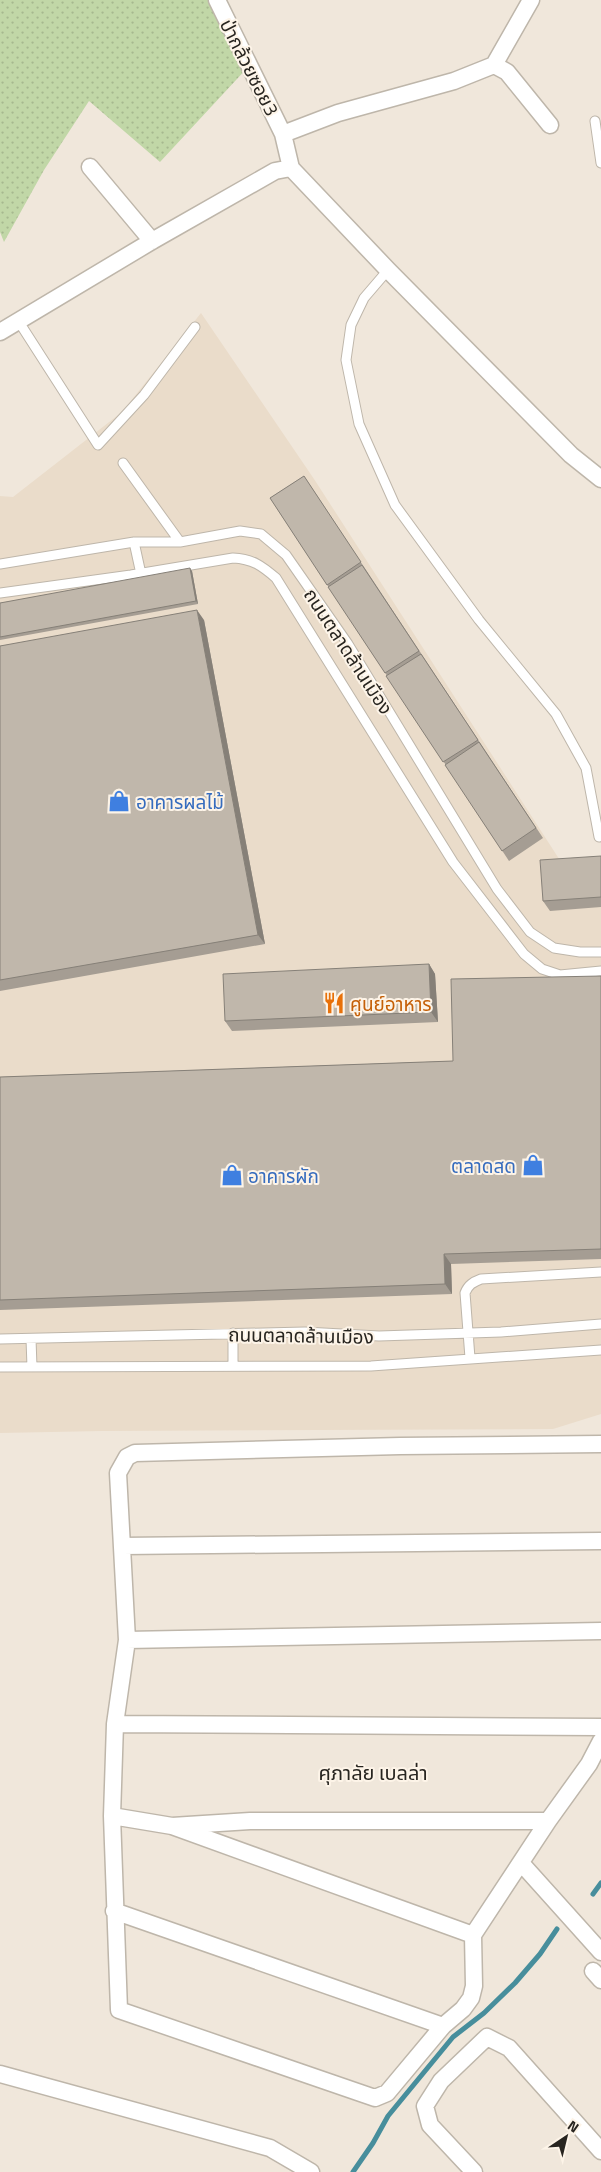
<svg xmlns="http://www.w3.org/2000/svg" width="601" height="2172" viewBox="0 0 601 2172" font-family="'Titillium Web','Noto Sans Thai',sans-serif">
	<defs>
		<pattern id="green-dots" width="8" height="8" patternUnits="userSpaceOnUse" patternTransform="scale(1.25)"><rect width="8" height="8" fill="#c1d7a7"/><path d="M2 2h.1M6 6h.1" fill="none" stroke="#a6b88f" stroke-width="1.8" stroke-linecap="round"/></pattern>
	</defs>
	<rect width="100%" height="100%" fill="#f0e7db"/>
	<path fill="#eadcca" d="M 201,313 L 314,479 L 563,865 L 601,862 L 601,1414 L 553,1429 L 102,1431 L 0,1433 L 0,496 L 13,497 L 122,412 Z"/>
	<path fill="url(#green-dots)" d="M 0,0 L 217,0 L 249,66 L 160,162 L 89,101 L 44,170 L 4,242 L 0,232 Z"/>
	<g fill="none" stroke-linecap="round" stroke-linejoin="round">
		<path stroke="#478e9c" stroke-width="5" d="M 593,1894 L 601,1883
			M 353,2172 L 373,2143 L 388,2116 L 453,2037 L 484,2013 L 515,1983 L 540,1954 L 557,1929"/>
		<g stroke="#beb6aa" stroke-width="11">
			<path id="lane" d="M 595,121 L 601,163
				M 388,270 L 364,298 L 351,325 L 346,360 L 359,424 L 395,505 L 479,620 L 556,714 L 586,768 L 599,837
				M 19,322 L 98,445 L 144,395 L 195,327
				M 123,463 L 180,542
				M 134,542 L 141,574
				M 0,564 L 134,542 L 180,542 L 240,531 L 261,534 L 286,555 L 348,644 L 497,889 L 530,932 L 554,948 L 580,952 L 601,952
				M 0,593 L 131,575 L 233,558 C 253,559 262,566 276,578 L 453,862 L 524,954 L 542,969 L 560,975 L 601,971
				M 233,1333 L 233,1365
				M 0,1339 L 305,1332 L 379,1336 L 501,1332 L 601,1324
				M 31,1339 L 32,1367
				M 470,1358 L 465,1293 C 468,1285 473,1282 481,1279 L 601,1272
				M 0,1367 L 371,1366 L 601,1350"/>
		</g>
		<g stroke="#beb6aa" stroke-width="19">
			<path id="street" d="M 217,0 L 283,134
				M 494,65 L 531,0
				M 90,167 L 152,241
				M 291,168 L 283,134 L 338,113 L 454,81 L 494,65 L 507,72 L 550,125
				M 0,332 L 152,241 L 275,171 L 291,168 L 388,270 L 571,455 L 601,479
				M 123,1546 L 601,1541
				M 127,1640 L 601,1631
				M 115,1724 L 601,1727
				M 112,1816 L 172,1826 L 250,1821 L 548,1821
				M 172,1826 L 473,1935 L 548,1821 L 589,1764 L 601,1741
				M 522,1864 L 601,1952
				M 114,1911 L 443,2026
				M 473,1935 L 474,1986 L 471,1998 L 463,2009 L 443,2026 L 387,2093 L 375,2098 L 119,2010 L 112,1816 L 115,1724 L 127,1640 L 118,1473 L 127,1457 L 135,1453 L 400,1446 L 601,1444
				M 593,1971 L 601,1980
				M 0,2074 L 270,2148 L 311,2172
				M 474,2172 L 430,2125 L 425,2106 L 441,2081 L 487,2037 L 509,2048 L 601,2151"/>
		</g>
		<use href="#lane" stroke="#fff" stroke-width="9"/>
		<use href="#street" stroke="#fff" stroke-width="16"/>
	</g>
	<path fill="#a59d93" d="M 304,476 L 543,838 L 509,861 L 270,498 Z
		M 192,571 L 198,604 L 0,640 L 0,603 Z
		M 204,620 L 265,944 L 0,991 L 0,646 Z
		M 601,856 L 601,907 L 550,911 L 543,901 Z
		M 429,964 L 435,974 L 438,1022 L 232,1031 L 225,1021 Z
		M 601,976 L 601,1259 L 451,1264 L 452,1294 L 0,1310 L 0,1077 L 453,1061 Z"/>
	<path fill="#868078" d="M 190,568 L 192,571 L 198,604 L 196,601 Z
		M 197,610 L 204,620 L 265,944 L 258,935 Z
		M 429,964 L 435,974 L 438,1022 L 431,1012 Z
		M 444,1254 L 451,1264 L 452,1294 L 445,1284 Z"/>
	<path fill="#c0b7ab" stroke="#868078" d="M 304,476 L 361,562 L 327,585 L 270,498 Z
		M 362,565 L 419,651 L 385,673 L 328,587 Z
		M 190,568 L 196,601 L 0,637 L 0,603 Z
		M 197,610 L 258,935 L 0,980 L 0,646 Z
		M 421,654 L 478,740 L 443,762 L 386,676 Z
		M 479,742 L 536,828 L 502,851 L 445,765 Z
		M 601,856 L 601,897 L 543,901 L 540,860 Z
		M 429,964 L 431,1012 L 225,1021 L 223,974 Z
		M 601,976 L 601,1249 L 444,1254 L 445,1284 L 0,1300 L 0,1077 L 453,1061 L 451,979 Z"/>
	<defs>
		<g id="shop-bare" transform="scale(1.725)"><path d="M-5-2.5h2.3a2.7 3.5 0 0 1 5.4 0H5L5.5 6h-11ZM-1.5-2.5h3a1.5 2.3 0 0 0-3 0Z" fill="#3f7fe0" stroke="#fdf4e8" stroke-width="2.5" paint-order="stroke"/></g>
		<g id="restaurant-bare" transform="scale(1.725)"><path d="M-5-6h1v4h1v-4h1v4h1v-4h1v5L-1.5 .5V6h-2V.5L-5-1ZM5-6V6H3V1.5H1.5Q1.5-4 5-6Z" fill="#e8710a" stroke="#fdf4e8" stroke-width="2.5" paint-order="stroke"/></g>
	</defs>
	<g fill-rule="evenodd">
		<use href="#shop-bare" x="119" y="801"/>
		<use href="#restaurant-bare" x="334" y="1003"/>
		<use href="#shop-bare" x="533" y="1165"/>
		<use href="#shop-bare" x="232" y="1175"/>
	</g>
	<g text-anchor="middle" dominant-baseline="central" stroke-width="4" stroke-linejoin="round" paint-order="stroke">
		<g font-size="19" fill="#282520" stroke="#fdf4e8">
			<text transform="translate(250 67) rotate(63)">ป่ากล้วยซอย3</text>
			<text transform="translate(349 651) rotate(57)">ถนนตลาดล้านเมือง</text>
			<text transform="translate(301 1335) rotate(1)">ถนนตลาดล้านเมือง</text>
		</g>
		<g font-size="19" fill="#366cbe" stroke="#fdf4e8" text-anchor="start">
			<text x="136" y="801">อาคารผลไม้</text>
			<text x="516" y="1165" text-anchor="end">ตลาดสด</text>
			<text x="248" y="1175">อาคารผัก</text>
		</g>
		<g font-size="19" fill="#c56008" stroke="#fdf4e8" text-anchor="start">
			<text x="350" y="1003">ศูนย์อาหาร</text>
		</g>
		<g font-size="20" fill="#282520" stroke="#fdf4e8">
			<text x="373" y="1772">ศุภาลัย เบลล่า</text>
		</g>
	</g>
	<g transform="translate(566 2137) rotate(35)" stroke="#fdf4e8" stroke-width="4" paint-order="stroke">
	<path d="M0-4L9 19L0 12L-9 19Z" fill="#282520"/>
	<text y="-8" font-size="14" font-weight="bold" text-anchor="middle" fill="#282520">N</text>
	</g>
</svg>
